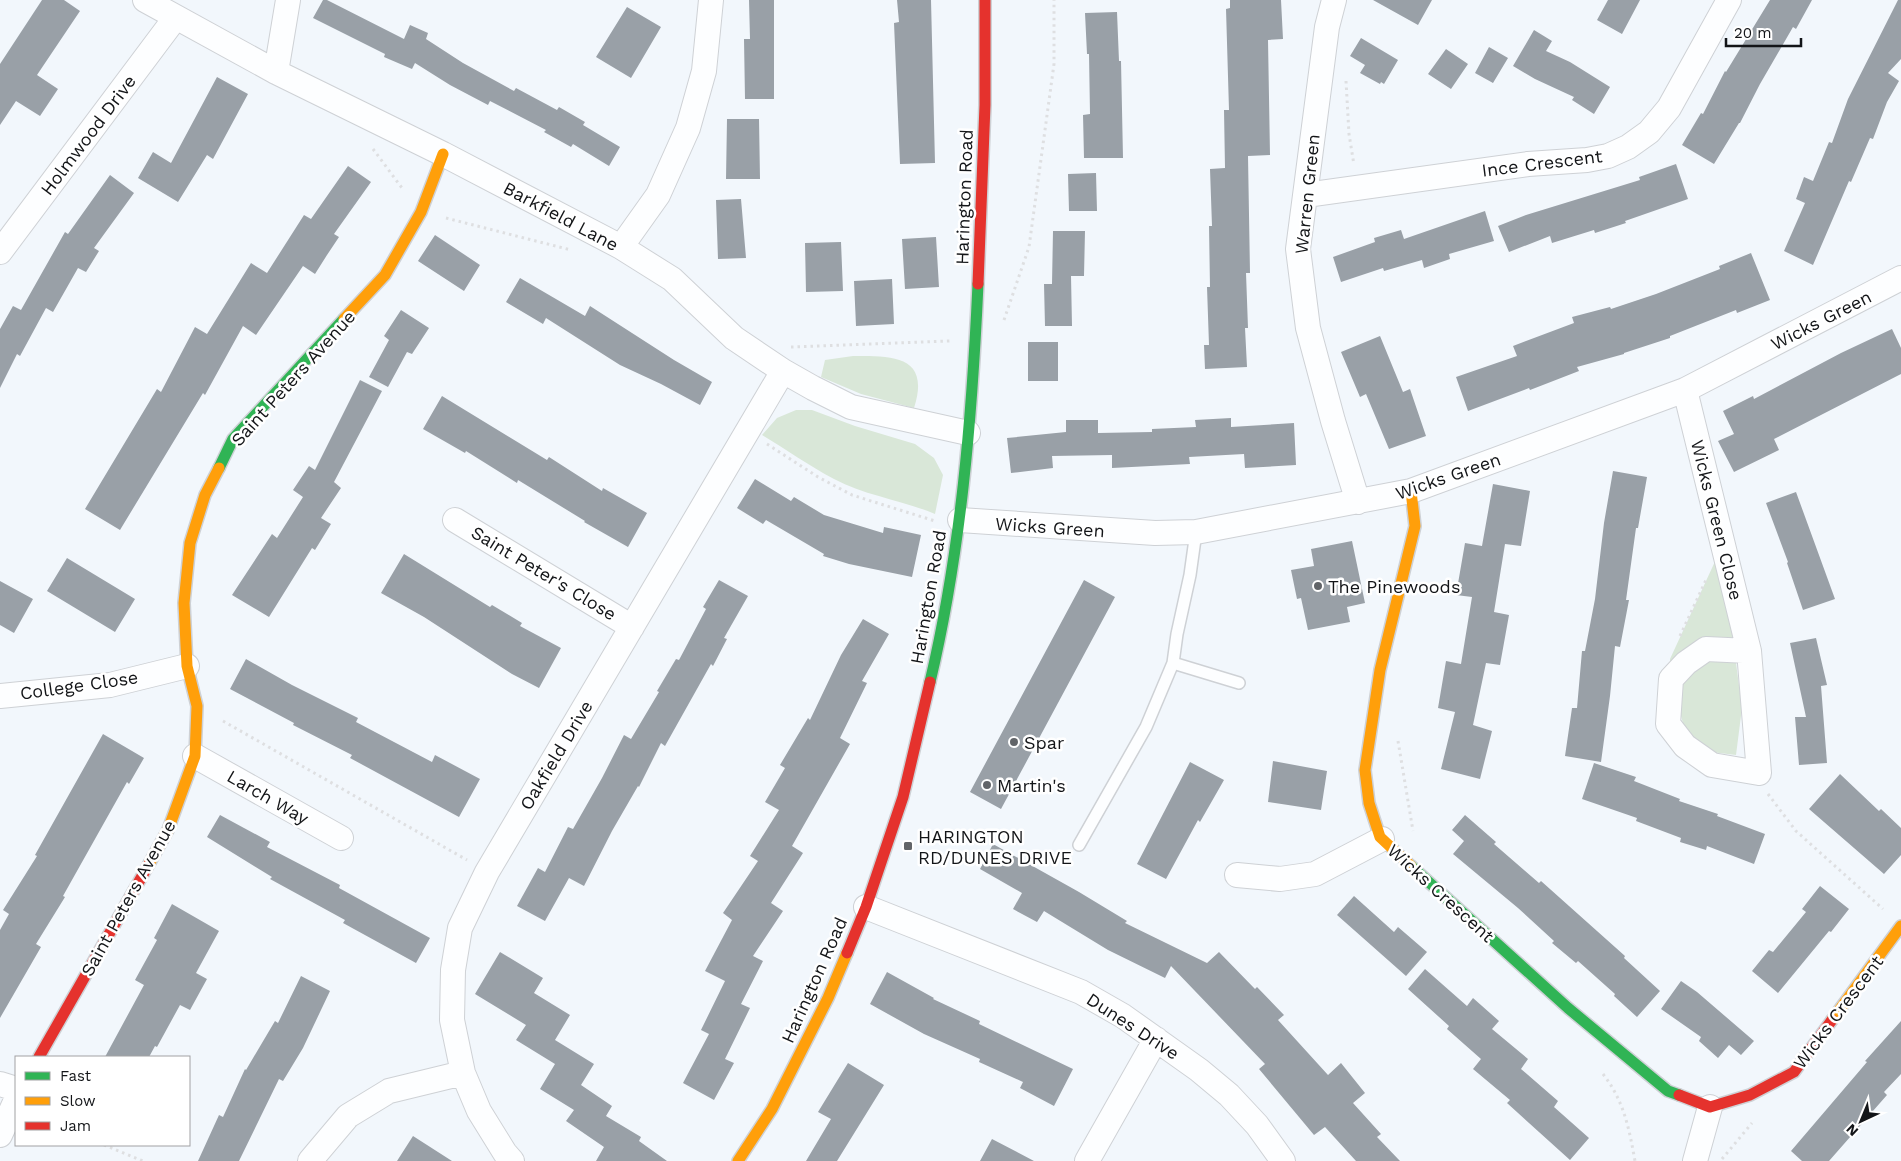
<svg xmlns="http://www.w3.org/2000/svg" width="1901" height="1161" viewBox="0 0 1901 1161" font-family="'Work Sans',sans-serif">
	<rect width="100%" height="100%" fill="#f2f7fc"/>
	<path fill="#d9e7d8" d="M 853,356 C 892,356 931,355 914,408 L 861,394 L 821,377 L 825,360 Z
		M 796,410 L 812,410 L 855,426 L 915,444 L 934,458 L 943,475 L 935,514 C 902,500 866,496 834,479 C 809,466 786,449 762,435 L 777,418 Z
		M 1718,555 L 1732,633 L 1742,708 L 1736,755 L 1711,752 L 1692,740 L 1684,727 L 1671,679 L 1670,659 Z"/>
	<path fill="#99a0a7" d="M 42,0 L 64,0 L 80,11 L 37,75 L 58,89 L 40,116 L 16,101 L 0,125 L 0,64 Z
		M 323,0 L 327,0 L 404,39 L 410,25 L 428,33 L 426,39 L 463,63 L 514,91 L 516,88 L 557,110 L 559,107 L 585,122 L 583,125 L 620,147 L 609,166 L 573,144 L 571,147 L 544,132 L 546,130 L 490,101 L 488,105 L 450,85 L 415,63 L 412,69 L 384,57 L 385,54 L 313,18 Z
		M 749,0 L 774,0 L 774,99 L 745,99 L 744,39 L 750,39 Z
		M 897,0 L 931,0 L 935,163 L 900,164 L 894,23 L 899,22 Z
		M 1230,0 L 1281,0 L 1283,39 L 1268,40 L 1270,155 L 1248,156 L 1250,273 L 1246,273 L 1248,328 L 1245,328 L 1247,367 L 1205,369 L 1204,345 L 1209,345 L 1207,287 L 1210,287 L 1209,226 L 1212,226 L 1210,169 L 1225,168 L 1224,110 L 1229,110 L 1226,9 L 1230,8 Z
		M 1373,0 L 1432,0 L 1418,25 Z
		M 1608,0 L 1640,0 L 1622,34 L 1597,20 Z
		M 1770,0 L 1812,0 L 1796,29 L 1793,27 L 1760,84 L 1740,123 L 1739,123 L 1714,164 L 1682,145 L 1701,113 L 1703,114 L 1725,71 L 1726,72 Z
		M 1898,0 L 1901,0 L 1901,59 L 1888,73 L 1899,81 L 1887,102 L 1873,139 L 1870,138 L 1851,182 L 1849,181 L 1813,265 L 1784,251 L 1805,203 L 1796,199 L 1804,177 L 1813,181 L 1829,142 L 1832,143 L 1848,99 Z
		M 627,7 L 661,27 L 631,78 L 596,57 Z
		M 1117,12 L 1119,61 L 1121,61 L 1123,158 L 1084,158 L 1083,115 L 1090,114 L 1089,54 L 1087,54 L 1085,13 Z
		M 1534,30 L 1552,41 L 1546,51 L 1570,62 L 1610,87 L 1594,114 L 1572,100 L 1574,97 L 1535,79 L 1513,66 Z
		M 1361,38 L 1398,60 L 1384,84 L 1381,82 L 1380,84 L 1360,73 L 1365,65 L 1350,56 Z
		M 1489,47 L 1508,58 L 1493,83 L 1475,73 Z
		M 1446,49 L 1468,64 L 1451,89 L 1428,74 Z
		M 217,77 L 248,94 L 213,159 L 207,155 L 178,202 L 138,178 L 153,152 L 171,163 Z
		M 727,119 L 759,119 L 760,179 L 726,179 Z
		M 1676,164 L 1688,199 L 1625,221 L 1626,223 L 1595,233 L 1594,230 L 1552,243 L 1550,236 L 1509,252 L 1498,226 L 1526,215 L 1640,180 L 1639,177 Z
		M 348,166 L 371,182 L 334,234 L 339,237 L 327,255 L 315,274 L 303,266 L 256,335 L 243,326 L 205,395 L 203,393 L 120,530 L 85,509 L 157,389 L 161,392 L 195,327 L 207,334 L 251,263 L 267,273 L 304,215 L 311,219 Z
		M 1096,173 L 1097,211 L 1069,211 L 1068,174 Z
		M 110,175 L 134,193 L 94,248 L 99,251 L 86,272 L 78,268 L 53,312 L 46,308 L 20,356 L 17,354 L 0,388 L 0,329 L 13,306 L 21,310 L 65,232 L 68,234 Z
		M 741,199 L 746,258 L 718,259 L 716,200 Z
		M 1485,211 L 1494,241 L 1449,254 L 1450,259 L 1424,268 L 1422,260 L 1384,271 L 1383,268 L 1341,282 L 1333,257 L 1375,242 L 1374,238 L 1401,230 L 1404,239 Z
		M 1053,231 L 1085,231 L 1084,276 L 1071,276 L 1072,326 L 1045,326 L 1044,284 L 1052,284 Z
		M 435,235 L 480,265 L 464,291 L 418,261 Z
		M 936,237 L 939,287 L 905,289 L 902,239 Z
		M 841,242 L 843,291 L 806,292 L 805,243 Z
		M 1751,253 L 1770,300 L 1737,313 L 1736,310 L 1670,336 L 1670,338 L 1624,353 L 1624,354 L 1577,367 L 1579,371 L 1530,390 L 1529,388 L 1468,411 L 1456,377 L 1517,356 L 1513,346 L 1574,323 L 1572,317 L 1610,307 L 1611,309 L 1656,294 L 1720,269 L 1719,266 Z
		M 520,278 L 585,316 L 590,306 L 674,360 L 712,382 L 700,405 L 661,384 L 620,365 L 546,318 L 543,324 L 506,302 Z
		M 892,279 L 894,324 L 856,326 L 854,281 Z
		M 401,310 L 429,328 L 412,354 L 407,352 L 388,387 L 369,377 L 389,340 L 384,336 Z
		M 1892,329 L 1901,348 L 1901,374 L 1774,439 L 1779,450 L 1734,472 L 1718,441 L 1734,434 L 1723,411 L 1753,396 L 1754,399 L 1841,353 Z
		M 1380,336 L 1403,392 L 1410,389 L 1426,436 L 1389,449 L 1366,394 L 1360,397 L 1341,352 Z
		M 1028,342 L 1058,342 L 1058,381 L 1028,381 Z
		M 360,380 L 382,391 L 334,482 L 341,488 L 321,518 L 331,524 L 315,550 L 312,548 L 269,617 L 232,595 L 272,534 L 277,538 L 303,497 L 293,490 L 309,466 L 315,470 Z
		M 442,396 L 547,460 L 549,457 L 602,491 L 603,488 L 647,513 L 628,547 L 584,522 L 585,521 L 518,480 L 517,483 L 466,451 L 465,453 L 423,429 Z
		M 1231,418 L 1231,427 L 1294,423 L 1296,465 L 1245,468 L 1244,454 L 1189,457 L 1190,464 L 1112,468 L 1112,455 L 1052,456 L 1053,468 L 1011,473 L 1007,438 L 1066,432 L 1066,420 L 1098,420 L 1098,433 L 1152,432 L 1152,429 L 1196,427 L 1195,420 Z
		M 1613,471 L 1647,477 L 1638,528 L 1636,528 L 1626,600 L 1629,600 L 1620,647 L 1615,646 L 1610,696 L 1601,762 L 1565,756 L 1572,708 L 1577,708 L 1582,651 L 1585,651 L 1595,599 L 1604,523 Z
		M 755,479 L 791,501 L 794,497 L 824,515 L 883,533 L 884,527 L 921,535 L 912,577 L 849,564 L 823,556 L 824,554 L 766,520 L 763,524 L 737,508 Z
		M 1493,484 L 1530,491 L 1521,546 L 1505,544 L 1494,612 L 1509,615 L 1500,665 L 1486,663 L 1473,725 L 1492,731 L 1480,779 L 1441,769 L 1455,712 L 1438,708 L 1446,661 L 1461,664 L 1472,597 L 1456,595 L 1465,543 L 1482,546 Z
		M 1796,492 L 1835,599 L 1803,610 L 1787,563 L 1788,562 L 1766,503 Z
		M 1352,541 L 1365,603 L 1347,607 L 1350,622 L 1308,630 L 1301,598 L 1297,599 L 1291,570 L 1314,566 L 1311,549 Z
		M 404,554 L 490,607 L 492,605 L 522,623 L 520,626 L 561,648 L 539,688 L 512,674 L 424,617 L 381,593 Z
		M 67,558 L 135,599 L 115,632 L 47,591 Z
		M 719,580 L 748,596 L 724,638 L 727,639 L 713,666 L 711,664 L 665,746 L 661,743 L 639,787 L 638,786 L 612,831 L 584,886 L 569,878 L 545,921 L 517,906 L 538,868 L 545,872 L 568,827 L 573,829 L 602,778 L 624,735 L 631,739 L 659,692 L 657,691 L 676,659 L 679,660 L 706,609 L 703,607 Z
		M 1084,580 L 1115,597 L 1001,809 L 970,792 Z
		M 0,581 L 33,599 L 14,633 L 0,625 Z
		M 863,619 L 889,634 L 862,681 L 867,683 L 840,738 L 850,744 L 792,846 L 803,853 L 771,903 L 783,911 L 753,956 L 763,961 L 741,1004 L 750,1008 L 725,1059 L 734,1063 L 714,1100 L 683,1083 L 709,1034 L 701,1030 L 725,981 L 705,971 L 732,920 L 723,913 L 758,861 L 750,856 L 779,810 L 765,802 L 785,768 L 780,765 L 808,718 L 810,720 L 841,655 Z
		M 1816,638 L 1827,685 L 1821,686 L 1827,763 L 1799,765 L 1795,717 L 1806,717 L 1790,643 Z
		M 246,659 L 292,685 L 358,718 L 356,722 L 432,762 L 435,755 L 480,779 L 459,817 L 350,758 L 352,755 L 293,725 L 294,723 L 230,689 Z
		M 103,734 L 144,758 L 129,784 L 127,782 L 63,896 L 65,897 L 36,944 L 41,947 L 0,1018 L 0,930 L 9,914 L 3,910 L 37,856 L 35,855 Z
		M 1273,761 L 1327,771 L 1321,810 L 1268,802 Z
		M 1190,762 L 1224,780 L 1200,822 L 1198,820 L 1166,879 L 1137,864 Z
		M 1594,763 L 1636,777 L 1634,781 L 1680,799 L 1679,801 L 1718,814 L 1717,816 L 1765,834 L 1754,864 L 1707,846 L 1706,850 L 1680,842 L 1681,838 L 1636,821 L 1637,818 L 1582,799 Z
		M 1840,774 L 1879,811 L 1881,809 L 1901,828 L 1901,855 L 1884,874 L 1809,809 Z
		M 220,815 L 270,842 L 267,847 L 340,885 L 339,888 L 430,938 L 416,963 L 343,923 L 345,920 L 270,879 L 272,877 L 207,837 Z
		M 1465,815 L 1496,842 L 1494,844 L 1539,883 L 1541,881 L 1625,956 L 1624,958 L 1660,991 L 1637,1017 L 1614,996 L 1615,994 L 1578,961 L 1576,963 L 1552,943 L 1554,941 L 1518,908 L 1453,854 L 1464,841 L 1452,830 Z
		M 993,844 L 1079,892 L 1127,921 L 1125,923 L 1207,963 L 1219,952 L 1255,989 L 1257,987 L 1284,1015 L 1278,1020 L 1328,1075 L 1341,1063 L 1365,1093 L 1353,1103 L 1381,1134 L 1377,1137 L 1400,1161 L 1356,1161 L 1325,1127 L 1314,1135 L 1259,1069 L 1265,1064 L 1171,966 L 1165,978 L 1108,950 L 1044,911 L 1037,922 L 1013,909 L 1022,893 L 980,869 Z
		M 1820,886 L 1849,909 L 1831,932 L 1829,931 L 1778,993 L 1752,971 L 1769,950 L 1773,952 L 1806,912 L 1802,909 Z
		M 1354,896 L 1394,932 L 1398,927 L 1427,952 L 1406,976 L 1337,915 Z
		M 172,904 L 219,931 L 196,973 L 207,979 L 190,1010 L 180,1005 L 157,1047 L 155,1046 L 149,1057 L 105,1057 L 144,985 L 135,980 L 157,940 L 154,938 Z
		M 500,952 L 543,978 L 534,993 L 570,1015 L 555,1040 L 594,1064 L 581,1085 L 612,1106 L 606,1116 L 641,1137 L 639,1141 L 667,1161 L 596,1161 L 604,1147 L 566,1121 L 574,1110 L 540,1089 L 555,1064 L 516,1040 L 526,1025 L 475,994 Z
		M 1425,969 L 1467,1006 L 1473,998 L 1499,1021 L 1492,1029 L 1528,1059 L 1521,1069 L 1558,1101 L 1554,1107 L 1589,1138 L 1570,1160 L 1507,1103 L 1510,1100 L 1473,1069 L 1481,1059 L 1447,1029 L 1449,1026 L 1408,989 Z
		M 887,972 L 934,998 L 933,999 L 980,1021 L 979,1024 L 1073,1069 L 1054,1106 L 1020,1088 L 1023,1082 L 979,1062 L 980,1059 L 924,1034 L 870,1004 Z
		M 301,976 L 330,991 L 303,1048 L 283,1081 L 279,1079 L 239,1161 L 198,1161 L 219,1115 L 223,1117 L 245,1069 L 246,1070 L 275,1021 L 278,1023 Z
		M 1681,981 L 1697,992 L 1754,1041 L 1741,1055 L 1729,1045 L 1718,1058 L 1699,1041 L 1701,1037 L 1661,1009 Z
		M 1901,1021 L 1901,1074 L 1884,1092 L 1887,1095 L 1829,1161 L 1802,1161 L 1791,1151 L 1867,1062 L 1865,1061 Z
		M 848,1063 L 884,1085 L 837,1161 L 806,1161 L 831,1119 L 818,1112 Z
		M 413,1136 L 452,1161 L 397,1161 Z
		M 992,1139 L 1034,1161 L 980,1161 Z"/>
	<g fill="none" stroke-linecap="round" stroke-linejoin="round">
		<g stroke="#ced1d5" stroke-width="14">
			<path id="lane" d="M 1173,663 L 1239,683
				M 1079,845 L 1146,727 L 1173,663 L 1177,634 L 1190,575 L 1196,532"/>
		</g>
		<g stroke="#ced1d5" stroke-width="26">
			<path id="street" d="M 145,0 L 276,72 L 443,154 L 621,247 L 672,279 L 734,338 L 783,371 L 813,388 L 851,407 L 968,433
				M 1334,0 L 1327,27 L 1298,249 L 1308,328 L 1333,421 L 1358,502
				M 276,72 L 288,0
				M 1306,195 L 1528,164 L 1587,160 L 1608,156 L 1628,147 L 1649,132 L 1669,108 L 1729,0
				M 621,247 L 658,195 L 688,128 L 704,71 L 711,0
				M 0,252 L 176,17
				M 1685,390 L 1749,651 L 1759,773 L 1712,765 L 1685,746 L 1668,724 L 1671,679 L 1686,663 L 1706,649 L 1749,651
				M 455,520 L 632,627
				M 960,520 L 1155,533 L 1196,532 L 1411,491 L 1685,390 L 1901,278
				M 0,696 L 110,685 L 187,666
				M 195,756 L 341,838
				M 1237,875 L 1280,879 L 1315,874 L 1382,839
				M 866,907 L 1081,992 L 1123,1016 L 1199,1070 L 1229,1095 L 1257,1125 L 1283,1161
				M 0,1084 L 16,1089
				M 0,1135 L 16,1100
				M 310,1161 L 348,1116 L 389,1091 L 463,1073
				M 512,1161 L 505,1153 L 479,1111 L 463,1073 L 452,1020 L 453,970 L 460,928 L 487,872 L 783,371
				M 1087,1161 L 1156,1039
				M 1695,1161 L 1710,1107"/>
		</g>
		<g stroke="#ced1d5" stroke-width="14">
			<path id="fast" d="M 219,468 L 233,439 L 344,319
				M 930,682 C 961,551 972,418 978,284
				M 1411,866 L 1568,1008 L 1668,1091 L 1679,1095"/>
		</g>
		<g stroke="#ced1d5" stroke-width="14">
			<path id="slow" d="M 344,319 L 385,275 L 421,212 L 443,154
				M 1411,491 L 1415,526 L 1380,670 L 1365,770 L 1369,803 L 1380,837 L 1411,866
				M 149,864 L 168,830 L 195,756 L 197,706 L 187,666 L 184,603 L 190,543 L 205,495 L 219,468
				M 1832,1020 L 1901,926
				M 738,1161 L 772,1109 L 828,998 L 847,953"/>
		</g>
		<g stroke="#ced1d5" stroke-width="14">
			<path id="jam" d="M 978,284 L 985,105 L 985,0
				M 847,953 L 866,907 L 903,797 L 930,682
				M 39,1057 L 149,864
				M 1679,1095 L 1710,1107 L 1750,1095 L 1794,1072 L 1832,1020"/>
		</g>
		<path stroke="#dedfe1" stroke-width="3" stroke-dasharray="2.5 4" stroke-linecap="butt" d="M 1346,81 L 1349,134 L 1354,165
			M 373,149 L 402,188
			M 446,218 L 571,250
			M 1004,320 L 1029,247 L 1054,64 L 1054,0
			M 791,347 L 950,341
			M 767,444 L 818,477 L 852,495 L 935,521
			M 1680,636 L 1706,580
			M 223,721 L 467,860
			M 1398,741 L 1413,831
			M 1768,794 L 1796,831 L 1883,909
			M 1603,1074 C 1624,1101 1629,1128 1635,1161
			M 104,1145 L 143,1161
			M 1722,1159 L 1752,1123"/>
		<use href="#lane" stroke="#fdfeff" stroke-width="11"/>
		<use href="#street" stroke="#fdfeff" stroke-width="24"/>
		<use href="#fast" stroke="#30b455" stroke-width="11"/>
		<use href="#slow" stroke="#ff9f0a" stroke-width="11"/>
		<use href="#jam" stroke="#e5322d" stroke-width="11"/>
	</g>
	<g fill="#616468" stroke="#fff" stroke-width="2">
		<circle cx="1318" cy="586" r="5"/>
		<circle cx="1014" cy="742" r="5"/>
		<circle cx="987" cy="785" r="5"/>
		<rect x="903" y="841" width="10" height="10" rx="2.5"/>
	</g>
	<g text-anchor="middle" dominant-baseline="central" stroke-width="5" stroke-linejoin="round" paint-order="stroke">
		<g font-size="18" fill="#131518" stroke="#fff">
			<text transform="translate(88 135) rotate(-53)">Holmwood Drive</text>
			<text transform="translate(1542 163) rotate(-7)">Ince Crescent</text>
			<text transform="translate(1307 194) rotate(-84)">Warren Green</text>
			<text transform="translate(964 197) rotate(-88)">Harington Road</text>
			<text transform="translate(561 216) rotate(28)">Barkfield Lane</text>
			<text transform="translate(1821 320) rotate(-27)">Wicks Green</text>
			<text transform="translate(293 378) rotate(-48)">Saint Peters Avenue</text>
			<text transform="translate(1448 476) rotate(-19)">Wicks Green</text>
			<text transform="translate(1717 520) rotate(76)">Wicks Green Close</text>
			<text transform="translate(1050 527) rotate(4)">Wicks Green</text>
			<text transform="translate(544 573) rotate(31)">Saint Peter's Close</text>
			<text transform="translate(928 597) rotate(-80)">Harington Road</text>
			<text transform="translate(79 685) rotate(-8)">College Close</text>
			<text transform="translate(556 755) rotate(-59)">Oakfield Drive</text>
			<text transform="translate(268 797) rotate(30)">Larch Way</text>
			<text transform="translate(1441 893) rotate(42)">Wicks Crescent</text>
			<text transform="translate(128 898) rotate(-61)">Saint Peters Avenue</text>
			<text transform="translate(814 980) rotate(-66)">Harington Road</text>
			<text transform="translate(1838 1012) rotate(-53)">Wicks Crescent</text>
			<text transform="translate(1133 1026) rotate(33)">Dunes Drive</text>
		</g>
		<g font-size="18" fill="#131518" stroke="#fff" text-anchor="start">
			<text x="1328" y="586">The Pinewoods</text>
			<text x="1024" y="742">Spar</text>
			<text x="997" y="785">Martin's</text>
			<text x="918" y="836">HARINGTON<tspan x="918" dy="21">RD/DUNES DRIVE</tspan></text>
		</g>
	</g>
	<rect x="15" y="1056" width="175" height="90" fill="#ffffff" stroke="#a1a1a3"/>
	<rect x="25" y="1072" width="25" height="8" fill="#30b455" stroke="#a1a1a3"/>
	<text x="60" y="1081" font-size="15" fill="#131518">Fast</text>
	<rect x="25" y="1097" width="25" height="8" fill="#ff9f0a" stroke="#a1a1a3"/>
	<text x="60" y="1106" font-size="15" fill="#131518">Slow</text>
	<rect x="25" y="1122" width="25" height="8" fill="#e5322d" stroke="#a1a1a3"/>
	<text x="60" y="1131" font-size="15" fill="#131518">Jam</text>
	<g transform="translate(1861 1121) rotate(224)" stroke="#ffffff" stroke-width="4" paint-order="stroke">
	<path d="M0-4L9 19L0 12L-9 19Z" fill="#131518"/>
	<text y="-8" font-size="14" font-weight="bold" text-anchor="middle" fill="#131518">N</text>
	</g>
	<path d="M1726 38v8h75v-8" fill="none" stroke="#131518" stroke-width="2.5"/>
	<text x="1734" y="38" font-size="15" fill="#131518" stroke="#ffffff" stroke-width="4" paint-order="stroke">20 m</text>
</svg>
